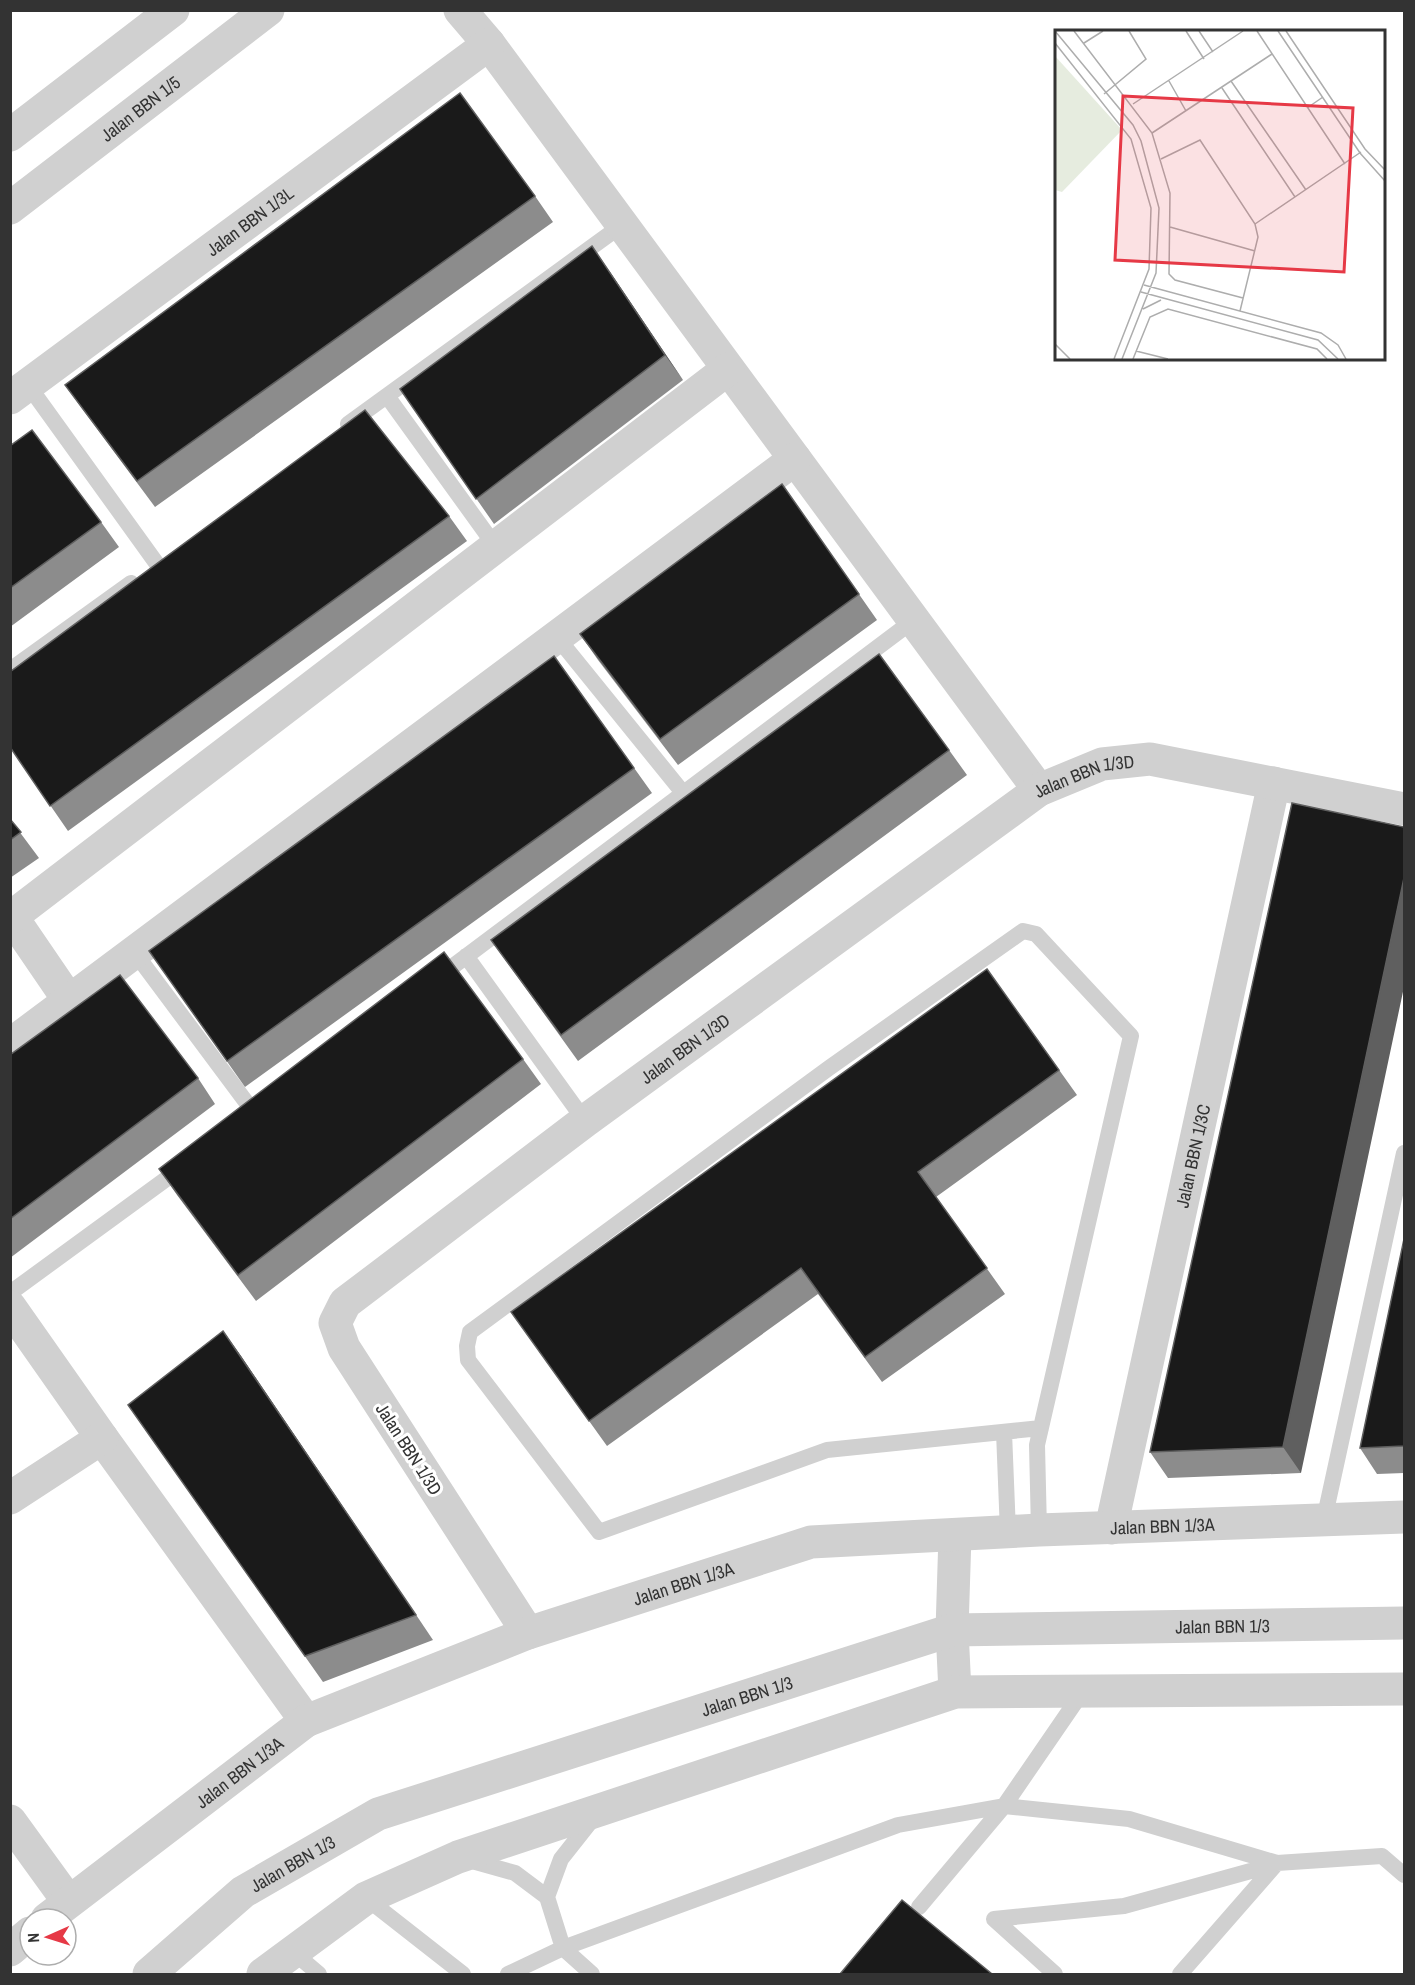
<svg xmlns="http://www.w3.org/2000/svg" width="1415" height="1985" viewBox="0 0 1415 1985" font-family="'Archivo Narrow',sans-serif">
	<rect width="100%" height="100%" fill="#fff"/>
	<g fill="none" stroke-linecap="round" stroke-linejoin="round">
		<path stroke="#d0d0d0" stroke-width="16" d="M 28,385 L 157,564
			M 387,396 L 496,547
			M 348,424 L 622,225
			M 556,636 L 684,794
			M 10,670 L 131,583
			M 135,953 L 255,1114
			M 466,956 L 585,1121
			M 436,979 L 914,620
			M 10,1293 L 184,1166
			M 1004,1432 L 1008,1532
			M 1324,1520 L 1404,1153
			M 1039,1530 L 1037,1445 L 1131,1036 L 1036,934 L 1023,931 L 829,1068 L 470,1332 L 467,1346 L 468,1360 L 599,1532 L 827,1450 L 1041,1428
			M 1083,1691 L 1004,1806 L 1129,1819 L 1277,1863
			M 465,1859 L 515,1873 L 547,1897 L 563,1948 L 592,1974
			M 547,1897 L 561,1859 L 595,1816
			M 366,1898 L 463,1974
			M 919,1907 L 1004,1806
			M 292,1951 L 319,1974
			M 508,1974 L 563,1948 L 898,1825 L 1004,1806
			M 1055,1974 L 994,1919 L 1124,1906 L 1276,1864
			M 1180,1974 L 1277,1863 L 1382,1856 L 1404,1875"/>
		<g stroke="#d0d0d0" stroke-width="33">
			<path d="M 460,10 L 489,44 L 1039,790"/>
			<path id="s1" d="M 10,398 L 489,44"/>
			<path d="M 12,917 L 70,1002"/>
			<path d="M 10,918 L 728,369"/>
			<path d="M 10,1045 L 795,459"/>
			<path d="M 10,1307 L 102,1438 L 306,1721"/>
			<path d="M 10,1498 L 102,1438"/>
			<path id="s2" d="M 1111,1528 L 1274,783"/>
			<path d="M 955,1535 L 952,1630 L 955,1692"/>
			<path id="s3" d="M 528,1633 L 344,1348 L 335,1323 L 345,1303 L 585,1121 L 1039,790 L 1102,764 L 1150,759 L 1404,809"/>
			<path d="M 10,1821 L 68,1901"/>
			<path id="s4" d="M 47,1919 L 306,1721 L 528,1633 L 811,1542 L 1039,1530 L 1404,1517"/>
			<path d="M 10,1950 L 30,1933"/>
		</g>
		<g stroke="#d0d0d0" stroke-width="33">
			<path d="M 10,135 L 173,10"/>
			<path id="s5" d="M 10,208 L 268,10"/>
			<path id="s6" d="M 149,1974 L 243,1892 L 378,1814 L 952,1630 L 1404,1623"/>
			<path d="M 263,1974 L 366,1898 L 458,1857 L 955,1692 L 1404,1689"/>
		</g>
	</g>
	<path fill="#8c8c8c" d="M 535,196 L 553,222 L 155,507 L 83,410 L 65,385 Z
		M 610,272 L 683,380 L 494,524 L 400,389 Z
		M 10,446 L 101,522 L 119,547 L 10,627 Z
		M 782,484 L 877,620 L 678,765 L 598,660 L 580,634 Z
		M 449,516 L 467,541 L 68,831 L 10,747 Z
		M 554,656 L 652,793 L 245,1087 L 149,951 Z
		M 949,750 L 967,775 L 578,1061 L 491,940 Z
		M 1292,803 L 1301,1473 L 1168,1478 L 1150,1452 Z
		M 10,819 L 39,858 L 10,878 Z
		M 987,969 L 1077,1095 L 936,1197 L 1005,1294 L 882,1382 L 818,1294 L 607,1446 L 511,1312 Z
		M 10,1055 L 198,1078 L 215,1104 L 10,1258 Z
		M 523,1059 L 541,1084 L 256,1301 L 177,1195 L 159,1169 Z
		M 1404,1239 L 1404,1473 L 1377,1474 L 1360,1448 Z
		M 223,1331 L 241,1356 L 433,1640 L 323,1682 L 128,1405 Z"/>
	<path fill="#5f5f5f" d="M 592,246 L 610,272 L 683,380 L 665,355 Z
		M 1404,878 L 1404,987 L 1301,1473 L 1283,1447 Z
		M 223,1331 L 241,1356 L 433,1640 L 416,1615 Z"/>
	<path fill="#1a1a1a" stroke="#5f5f5f" stroke-width="1.5" d="M 460,93 L 535,196 L 137,481 L 65,385 Z
		M 592,246 L 665,355 L 476,499 L 400,389 Z
		M 365,410 L 449,516 L 50,806 L 10,747 L 10,672 Z
		M 32,430 L 101,522 L 10,588 L 10,446 Z
		M 782,484 L 859,594 L 660,739 L 580,634 Z
		M 879,654 L 949,750 L 561,1035 L 491,940 Z
		M 554,656 L 634,768 L 227,1061 L 149,951 Z
		M 1292,803 L 1404,827 L 1404,878 L 1283,1447 L 1150,1452 Z
		M 10,819 L 21,832 L 10,840 Z
		M 444,952 L 523,1059 L 238,1275 L 159,1169 Z
		M 987,969 L 1059,1070 L 918,1172 L 987,1268 L 865,1357 L 801,1268 L 589,1421 L 511,1312 Z
		M 120,975 L 198,1078 L 10,1219 L 10,1055 Z
		M 1404,1239 L 1404,1446 L 1360,1448 Z
		M 223,1331 L 416,1615 L 305,1656 L 128,1405 Z
		M 902,1900 L 992,1974 L 840,1974 Z"/>
	<g text-anchor="middle" dominant-baseline="central" stroke-width="6" stroke-linejoin="round" paint-order="stroke">
		<g font-size="18" fill="#333" stroke="#fff">
			<text stroke="none"><textPath href="#s5" startOffset="164">Jalan BBN 1/5</textPath></text>
			<text stroke="none"><textPath href="#s1" startOffset="298">Jalan BBN 1/3L</textPath></text>
			<text stroke="none"><textPath href="#s3" startOffset="1299">Jalan BBN 1/3D</textPath></text>
			<text stroke="none"><textPath href="#s3" startOffset="813">Jalan BBN 1/3D</textPath></text>
			<text stroke="none"><textPath href="#s2" startOffset="381">Jalan BBN 1/3C</textPath></text>
			<text transform="translate(409 1449) rotate(57)">Jalan BBN 1/3D</text>
			<text stroke="none"><textPath href="#s4" startOffset="1214">Jalan BBN 1/3A</textPath></text>
			<text stroke="none"><textPath href="#s4" startOffset="728">Jalan BBN 1/3A</textPath></text>
			<text stroke="none"><textPath href="#s6" startOffset="1154">Jalan BBN 1/3</textPath></text>
			<text stroke="none"><textPath href="#s6" startOffset="668">Jalan BBN 1/3</textPath></text>
			<text stroke="none"><textPath href="#s4" startOffset="242">Jalan BBN 1/3A</textPath></text>
			<text stroke="none"><textPath href="#s6" startOffset="182">Jalan BBN 1/3</textPath></text>
		</g>
	</g>
	<g transform="translate(1055 30)">
		<rect width="330" height="330" fill="#fff"/>
		<path d="M 0,26 L 67,100 L 7,162 L 0,160 Z" fill="#e6ecdf"/>
		<path fill="none" stroke="#adadad" stroke-width="1.5" d="M 0,1 L 78,95 L 86,111 L 104,178 L 101,243 L 67,329M 19,1 L 97,103 L 115,163 L 114,244 L 120,250 L 188,268M 131,1 L 149,29M 144,1 L 158,22M 202,1 L 290,134M 223,1 L 305,123 L 330,151M 231,1 L 310,119 L 330,140M 0,13 L 76,109 L 96,178 L 94,239 L 59,329M 29,13 L 48,1M 114,51 L 131,81M 176,51 L 251,160M 167,58 L 240,167M 49,64 L 91,29 L 74,1M 78,74 L 188,1M 252,78 L 268,67M 97,103 L 217,24M 106,129 L 145,110 L 200,194 L 203,207 L 185,281M 200,194 L 306,122M 115,197 L 200,221M 89,255 L 266,303 L 283,315 L 291,329M 86,262 L 263,310 L 283,329M 88,279 L 106,270M 0,314 L 15,329M 81,321 L 113,329M 78,329 L 95,287 L 113,279 L 262,319 L 272,329"/>
		<path fill="#e63946" fill-opacity="0.15" stroke="#e63946" stroke-width="3" d="M 68,66 L 298,78 L 289,242 L 60,230 Z"/>
		<rect width="330" height="330" fill="none" stroke="#333" stroke-width="3"/>
	</g>
	<rect width="1415" height="1985" fill="none" stroke="#333333" stroke-width="24"/>
	<g transform="translate(48 1937) rotate(267)"><circle r="28" fill="#ffffff" stroke="#adadad" stroke-width="1.5"/>
	<path d="M0-4.5L10 22L0 15L-10 22Z" fill="#e63946"/>
	<text y="-9" font-size="16" font-weight="bold" text-anchor="middle" fill="#333333">N</text>
	</g>
</svg>
